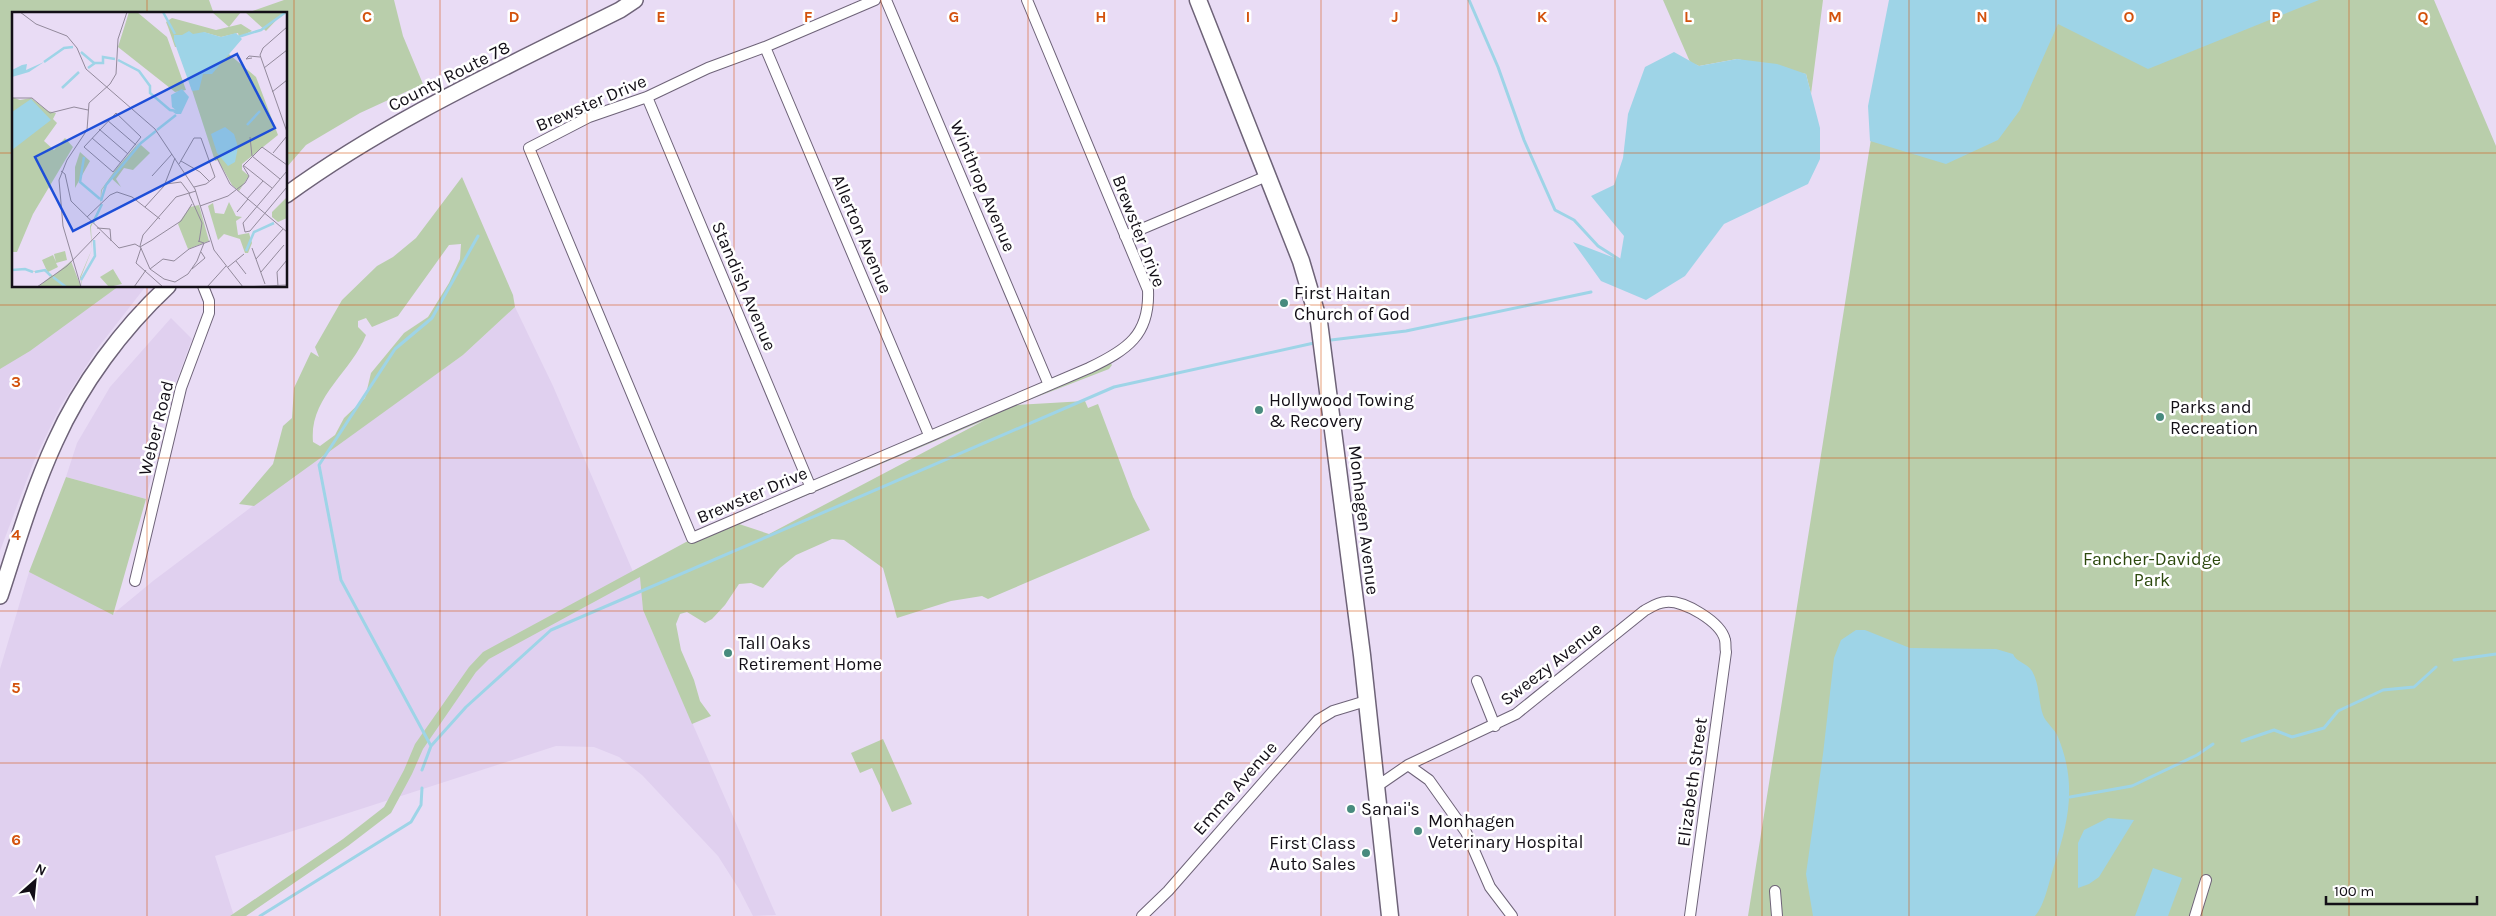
<svg xmlns="http://www.w3.org/2000/svg" width="2496" height="916" viewBox="0 0 2496 916" font-family="Karla,sans-serif">
	<rect width="100%" height="100%" fill="#e9dcf5"/>
	<path fill="#e0d0ef" d="M 114,286 L 146,286 L 97,349 L 60,407 L 34,461 L 0,551 L 0,355 Z
		M 515,307 L 553,386 L 634,574 L 641,577 L 643,610 L 776,915 L 753,916 L 739,889 L 718,856 L 642,775 L 619,757 L 594,747 L 556,746 L 215,856 L 234,916 L 0,916 L 0,669 L 29,572 L 113,614 L 153,581 L 278,487 L 463,355 Z
		M 171,318 L 192,339 L 169,401 L 146,499 L 66,477 L 77,443 L 110,387 Z"/>
	<path fill="#b9ceab" fill-rule="evenodd" d="M 0,0 L 209,0 L 214,14 L 14,14 L 14,286 L 119,286 L 30,351 L 0,369 Z
		M 284,0 L 394,0 L 403,36 L 423,84 L 360,113 L 306,145 L 286,168 L 286,14 L 244,14 Z
		M 1663,0 L 1823,0 L 1811,94 L 1806,74 L 1737,59 L 1699,66 L 1690,62 Z
		M 1893,0 L 2434,0 L 2496,146 L 2496,916 L 1748,916 Z
		M 462,177 L 513,295 L 515,307 L 463,355 L 254,506 L 239,504 L 273,464 L 283,426 L 292,418 L 294,388 L 311,352 L 319,357 L 315,347 L 342,300 L 377,266 L 393,257 L 416,238 ZM 461,244 L 460,259 L 449,283 L 428,317 L 404,333 L 371,373 L 365,398 L 344,418 L 335,435 L 320,446 L 313,442 C 309,397 351,373 366,335 L 358,327 L 358,321 L 366,318 L 372,327 L 398,316 L 449,245 Z
		M 1109,361 L 1112,365 L 1109,369 L 1016,405 L 1085,401 L 1088,408 L 1098,404 L 1133,497 L 1150,530 L 988,599 L 982,596 L 951,601 L 897,618 L 883,568 L 844,540 L 832,539 L 796,555 L 780,568 L 763,588 L 751,583 L 739,584 L 725,605 L 712,619 L 705,623 L 687,612 L 680,614 L 676,624 L 681,650 L 694,680 L 700,701 L 711,716 L 692,724 L 643,610 L 640,577 L 489,659 L 476,672 L 423,749 L 412,774 L 391,813 L 348,846 L 246,916 L 230,916 L 343,839 L 384,807 L 404,770 L 415,744 L 469,667 L 483,652 L 734,516 ZM 985,420 L 769,534 L 739,524 Z
		M 66,477 L 146,499 L 113,615 L 29,572 Z
		M 883,739 L 912,804 L 892,812 L 872,768 L 860,773 L 851,753 Z"/>
	<path fill="#9ed4e7" d="M 1889,0 L 2319,0 L 2148,69 L 2058,24 L 2020,110 L 1998,140 L 1946,164 L 1870,141 L 1868,106 Z
		M 1674,52 L 1699,66 L 1737,59 L 1777,64 L 1806,74 L 1820,128 L 1820,159 L 1808,184 L 1724,224 L 1685,276 L 1646,300 L 1601,281 L 1573,242 L 1620,260 L 1624,236 L 1591,196 L 1614,185 L 1623,158 L 1628,114 L 1645,67 Z
		M 1856,630 L 1865,630 L 1910,648 L 1996,649 L 2013,654 C 2016,662 2027,663 2032,671 C 2040,685 2038,700 2043,715 C 2046,723 2055,729 2058,737 C 2077,783 2069,821 2054,866 C 2049,881 2045,905 2035,916 L 1813,916 L 1806,874 L 1823,754 L 1834,658 L 1841,640 Z
		M 2108,818 L 2134,820 L 2099,877 L 2089,884 L 2078,888 L 2078,843 L 2084,830 Z
		M 2153,868 L 2182,878 L 2168,916 L 2135,916 Z"/>
	<g fill="none" stroke-linecap="round" stroke-linejoin="round">
		<path stroke="#9ed4e7" stroke-width="3" d="M 1469,0 L 1498,67 L 1524,140 L 1555,210 L 1574,220 L 1598,246 L 1620,260
			M 1331,340 L 1406,331 L 1591,292
			M 2454,660 L 2496,654
			M 2242,741 L 2274,730 L 2292,737 L 2324,728 L 2338,711 L 2383,690 L 2414,687 L 2436,667
			M 431,746 L 341,580 L 319,465 L 395,349 L 432,318 L 478,236
			M 422,770 L 431,746 L 466,707 L 551,630 L 1114,387 L 1314,343
			M 2070,797 L 2132,786 L 2197,755 L 2213,744
			M 260,916 L 411,822 L 421,805 L 422,788"/>
		<g stroke="#6e6378" stroke-width="12">
			<path id="street" d="M 875,0 L 765,47 L 708,68 L 647,97 L 589,117 L 529,148 L 692,538 L 1089,368 C 1127,350 1150,335 1148,290 L 1027,0
				M 886,0 L 1049,385
				M 765,47 L 929,435
				M 647,97 L 811,488
				M 1125,236 L 1267,176
				M 135,581 L 181,388 L 209,313 L 209,301 L 203,286
				M 1477,681 L 1495,726
				M 1408,765 L 1429,780 L 1466,832 L 1490,887 L 1512,916
				M 1376,787 L 1408,765 L 1516,714 L 1644,611 C 1651,607 1658,602 1666,602 C 1684,600 1721,622 1725,640 C 1726,644 1725,648 1726,652 L 1690,916
				M 1775,891 L 1777,916
				M 1142,916 L 1168,891 L 1318,720 L 1333,711 L 1366,701
				M 2195,916 L 2206,880"/>
		</g>
		<g stroke="#6e6378" stroke-width="18">
			<path id="secondary" d="M 286,195 C 389,120 506,67 620,10 L 635,0
				M 0,596 C 17,544 32,492 55,442 C 81,384 122,329 168,286"/>
		</g>
		<g stroke="#6e6378" stroke-width="19">
			<path id="primary" d="M 1198,0 L 1301,261 L 1319,322 L 1362,655 L 1390,916"/>
		</g>
		<use href="#street" stroke="#fff" stroke-width="10"/>
		<use href="#secondary" stroke="#fff" stroke-width="15"/>
		<use href="#primary" stroke="#fff" stroke-width="16"/>
	</g>
	<path fill="none" stroke="#d3520d" stroke-width="1" stroke-opacity="0.55" d="M 147,0 L 147,14M 294,0 L 294,916M 440,0 L 440,916M 587,0 L 587,916M 734,0 L 734,916M 881,0 L 881,916M 1028,0 L 1028,916M 1175,0 L 1175,916M 1321,0 L 1321,916M 1468,0 L 1468,916M 1615,0 L 1615,916M 1762,0 L 1762,916M 1909,0 L 1909,916M 2056,0 L 2056,916M 2202,0 L 2202,916M 2349,0 L 2349,916M 0,153 L 14,153M 286,153 L 2496,153M 147,286 L 147,916M 0,305 L 2496,305M 0,458 L 2496,458M 0,611 L 2496,611M 0,763 L 2496,763"/>
	<g fill="#488b7e" stroke="#fff" stroke-width="2">
		<circle cx="1284" cy="303" r="5"/>
		<circle cx="1259" cy="410" r="5"/>
		<circle cx="2160" cy="417" r="5"/>
		<circle cx="728" cy="653" r="5"/>
		<circle cx="1351" cy="809" r="5"/>
		<circle cx="1418" cy="831" r="5"/>
		<circle cx="1366" cy="853" r="5"/>
	</g>
	<g text-anchor="middle" dominant-baseline="central" stroke-width="5" stroke-linejoin="round" paint-order="stroke">
		<g font-size="18" fill="#130f17" stroke="#fff">
			<text transform="translate(449 76) rotate(-27)">County Route 78</text>
			<text transform="translate(591 103) rotate(-23)">Brewster Drive</text>
			<text transform="translate(983 186) rotate(67)">Winthrop Avenue</text>
			<text transform="translate(1139 231) rotate(69)">Brewster Drive</text>
			<text transform="translate(862 234) rotate(67)">Allerton Avenue</text>
			<text transform="translate(744 286) rotate(67)">Standish Avenue</text>
			<text transform="translate(156 428) rotate(-76)">Weber Road</text>
			<text transform="translate(752 495) rotate(-23)">Brewster Drive</text>
			<text transform="translate(1364 520) rotate(83)">Monhagen Avenue</text>
			<text transform="translate(1551 664) rotate(-38)">Sweezy Avenue</text>
			<text transform="translate(1692 782) rotate(-82)">Elizabeth Street</text>
			<text transform="translate(1235 788) rotate(-49)">Emma Avenue</text>
		</g>
		<g font-size="18" fill="#130f17" stroke="#fff" text-anchor="start">
			<text x="1294" y="293">First Haitan<tspan x="1294" dy="21">Church of God</tspan></text>
			<text x="1269" y="400">Hollywood Towing<tspan x="1269" dy="21">&amp; Recovery</tspan></text>
			<text x="2170" y="407">Parks and<tspan x="2170" dy="21">Recreation</tspan></text>
			<text x="738" y="643">Tall Oaks<tspan x="738" dy="21">Retirement Home</tspan></text>
			<text x="1361" y="809">Sanai's</text>
			<text x="1428" y="821">Monhagen<tspan x="1428" dy="21">Veterinary Hospital</tspan></text>
			<text x="1356" y="843" text-anchor="end">First Class<tspan x="1356" dy="21">Auto Sales</tspan></text>
		</g>
		<g font-size="18" fill="#2c490d" stroke="#fff">
			<text x="2152" y="559">Fancher-Davidge<tspan x="2152" dy="21">Park</tspan></text>
		</g>
	</g>
	<g transform="translate(12 12)">
		<rect width="275" height="275" fill="#e9dcf5"/>
		<path d="M 117,0 L 125,0 L 155,25 L 174,78 L 163,80 L 106,35 ZM 200,0 L 229,0 L 217,15 ZM 233,0 L 272,0 L 254,19 ZM 160,6 L 204,18 L 229,12 L 240,19 L 227,25 L 226,21 L 209,25 L 191,20 L 244,65 L 266,123 L 230,152 L 230,158 L 237,164 L 227,179 L 220,173 L 206,148 L 203,149 L 166,35 L 163,35 L 156,15 L 154,10 ZM 0,85 L 8,88 L 19,86 L 36,99 L 44,101 L 41,107 L 45,111 L 32,129 L 42,138 L 53,126 L 61,135 L 21,202 L 5,240 L 1,240 ZM 128,129 L 124,135 L 129,133 L 138,141 L 121,158 L 112,156 L 104,167 L 109,175 L 99,166 L 90,178 L 88,195 L 79,215 L 80,237 L 69,265 L 70,275 L 68,265 L 80,237 L 78,214 L 88,195 L 89,178 L 104,157 ZM 68,140 L 78,149 L 63,176 L 63,155 ZM 275,185 L 275,206 L 266,210 L 260,205 L 260,200 ZM 217,190 L 224,204 L 230,205 L 224,209 L 226,223 L 237,221 L 240,231 L 236,241 L 233,241 L 228,227 L 212,222 L 206,228 L 196,194 L 201,191 L 203,201 L 212,202 ZM 187,193 L 197,229 L 176,237 L 166,212 L 178,195 ZM 53,239 L 55,248 L 44,251 L 46,255 L 36,260 L 41,264 L 59,249 L 69,275 L 26,275 L 39,264 L 32,259 L 17,260 L 30,258 L 35,259 L 30,248 L 41,243 L 44,250 L 42,242 ZM 101,257 L 110,272 L 97,275 L 88,265 Z" fill="#b9ceab"/>
		<path d="M 177,19 L 181,22 L 192,20 L 209,25 L 224,21 L 230,27 L 200,62 L 191,62 L 187,78 L 180,79 L 162,29 L 162,23 L 170,23 ZM 32,50 L 17,60 L 0,65 L 0,58 L 10,53 L 15,52 L 14,58 ZM 170,77 L 177,85 L 169,102 L 164,102 L 161,100 L 165,99 L 160,95 L 159,83 ZM 19,87 L 39,108 L 0,138 L 0,100 ZM 213,115 L 222,122 L 226,135 L 223,150 L 216,154 L 205,141 L 199,122 Z" fill="#9ed4e7"/>
		<path fill="none" stroke="#9ed4e7" stroke-width="2.5" d="M 151,0 L 163,22M 226,25 L 249,18 L 274,0M 69,40 L 82,51M 106,48 L 127,59 L 138,74 L 138,81 L 158,98 L 165,99M 32,50 L 52,36 L 61,35M 76,56 L 83,51 L 91,51 L 91,45 L 103,47M 50,76 L 67,60M 235,113 L 248,99M 145,118 L 164,103M 72,145 L 68,170 L 88,187M 89,189 L 94,173 L 129,131 L 144,119M 81,211 L 90,192M 234,239 L 242,220 L 262,211M 0,258 L 13,257 L 21,260M 23,260 L 33,258 L 39,264M 41,265 L 54,275M 69,268 L 83,244 L 82,228"/>
		<path fill="none" stroke="#938a9c" stroke-width="1" d="M 8,0 L 24,12 L 55,24 L 65,36 L 74,57 L 143,117 L 183,177 L 202,238 L 231,275M 275,15 L 251,36 L 248,43 L 275,120M 240,46 L 234,47 L 237,44 L 248,45M 252,56 L 275,38M 260,80 L 275,68M 0,86 L 20,86 L 38,101 L 62,95 L 76,98M 104,101 L 129,125 L 101,160 L 72,135 ZM 95,108 L 124,133M 87,117 L 116,142M 238,125 L 240,144M 80,126 L 109,151M 261,141 L 275,124M 204,144 L 218,172 L 275,220M 240,144 L 268,167M 169,149 L 188,160 L 197,169M 167,152 L 182,126 L 189,126 L 203,165 L 194,172 L 182,175M 231,153 L 260,176M 49,159 L 53,162 L 59,189 L 107,236 L 123,232 L 128,235 L 140,228 L 169,209 L 180,192M 275,159 L 231,211 L 233,220 L 238,219 L 275,175M 140,164 L 160,142M 154,172 L 169,170 L 178,182M 184,179 L 164,185 L 131,223 L 128,234 L 138,257 L 152,267 L 163,270 L 176,262 L 185,249 L 192,231 L 186,229M 177,182 L 190,211 L 187,230M 235,187 L 251,169M 188,194 L 216,184 L 233,171 L 237,164 L 231,154 L 250,135 L 275,153M 133,195 L 152,174 L 163,146M 225,200 L 236,187M 75,205 L 98,183 L 105,180 L 120,185 L 148,207M 85,216 L 98,217 L 99,229M 129,236 L 124,251 L 151,275M 240,236 L 253,272M 244,247 L 271,217M 224,249 L 234,262M 216,255 L 232,242M 138,257 L 151,247 L 162,249 L 177,237 L 198,229M 180,257 L 193,246 L 189,240M 249,260 L 272,233M 266,274 L 265,260 L 275,248M 25,275 L 55,254 L 88,220M 69,275 L 51,214 L 47,168 L 55,148 L 75,118 L 77,91 L 98,72 L 104,62 L 106,27 L 115,0M 122,275 L 134,258M 195,275 L 214,254M 231,275 L 275,273"/>
		<path fill="#1d4ed8" fill-opacity="0.15" stroke="#1d4ed8" stroke-width="2.5" d="M 225,42 L 263,116 L 61,219 L 23,145 Z"/>
		<rect width="275" height="275" fill="none" stroke="#130f17" stroke-width="2.5"/>
	</g>
	<g font-size="16" text-anchor="middle" font-weight="bold" fill="#d3520d" stroke="#fff" stroke-width="5" stroke-linejoin="round" paint-order="stroke">
		<text x="367" y="22">C</text>
		<text x="514" y="22">D</text>
		<text x="661" y="22">E</text>
		<text x="808" y="22">F</text>
		<text x="954" y="22">G</text>
		<text x="1101" y="22">H</text>
		<text x="1248" y="22">I</text>
		<text x="1395" y="22">J</text>
		<text x="1542" y="22">K</text>
		<text x="1688" y="22">L</text>
		<text x="1835" y="22">M</text>
		<text x="1982" y="22">N</text>
		<text x="2129" y="22">O</text>
		<text x="2276" y="22">P</text>
		<text x="2423" y="22">Q</text>
		<text x="16" y="387">3</text>
		<text x="16" y="540">4</text>
		<text x="16" y="693">5</text>
		<text x="16" y="845">6</text>
	</g>
	<g transform="translate(35 881) rotate(27)" stroke="#ffffff" stroke-width="4" paint-order="stroke">
	<path d="M0-4L9 19L0 12L-9 19Z" fill="#130f17"/>
	<text y="-8" font-size="14" font-weight="bold" text-anchor="middle" fill="#130f17">N</text>
	</g>
	<path d="M2326 896v8h151v-8" fill="none" stroke="#130f17" stroke-width="2.5"/>
	<text x="2334" y="896" font-size="15" fill="#130f17" stroke="#ffffff" stroke-width="4" paint-order="stroke">100 m</text>
</svg>
